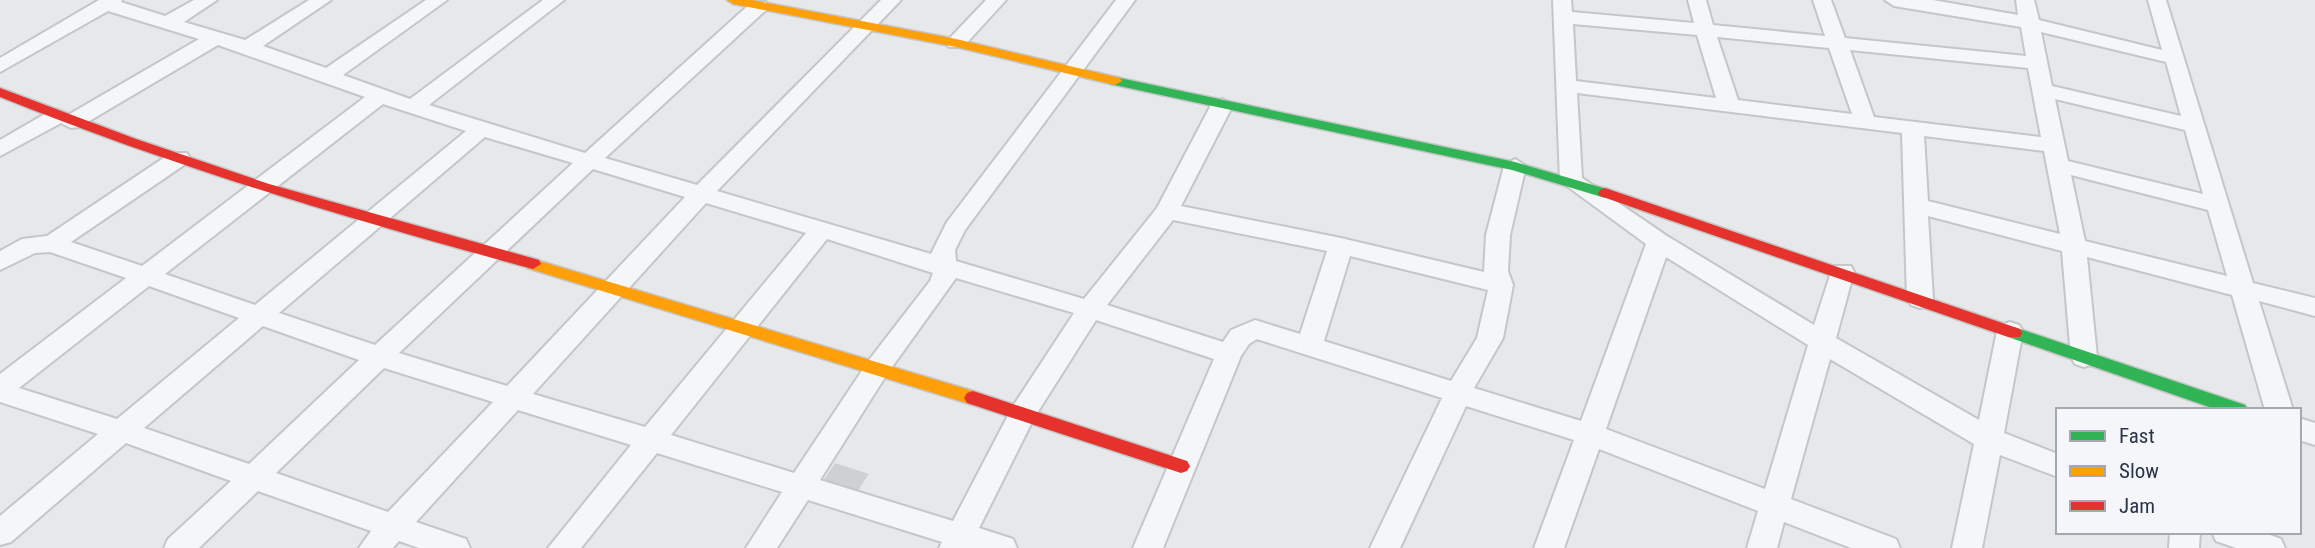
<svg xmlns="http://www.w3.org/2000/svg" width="2315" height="548" viewBox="0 0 2315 548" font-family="'Roboto Condensed',sans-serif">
	<rect width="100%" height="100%" fill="#e6e8ea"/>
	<path fill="#ced0d3" d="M 835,463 L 869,474 L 855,495 L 821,484 Z"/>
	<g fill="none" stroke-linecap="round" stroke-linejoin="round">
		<g stroke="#c4c6c8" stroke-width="4">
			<path id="street" d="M 99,0 L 122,0 L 121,2 L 165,16 L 194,0 L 217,0 L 184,22 L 245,40 L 309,0 L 331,0 L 263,46 L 326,68 L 426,0 L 447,0 L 343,75 L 410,99 L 543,0 L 564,0 L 429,105 L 585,153 L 752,2 L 766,2 L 768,6 L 766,10 L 605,158 L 697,185 L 881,0 L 901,0 L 717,191 L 931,254 L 947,222 L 1116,0 L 1135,0 L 965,230 L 955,250 L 956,261 L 1084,299 L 1157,208 L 1211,105 L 1222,99 L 1233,105 L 1181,206 L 1341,238 L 1484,272 L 1486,235 L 1504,166 L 1515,159 L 1526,166 L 1510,235 L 1508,271 L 1513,285 L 1503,338 L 1474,388 L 1581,421 L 1646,244 L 1560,181 L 1553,0 L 1571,0 L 1572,12 L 1694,23 L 1688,0 L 1706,0 L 1713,25 L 1825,36 L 1813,0 L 1831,0 L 1845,38 L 2026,56 L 2021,27 L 1894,6 L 1885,0 L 1933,0 L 2018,15 L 2016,0 L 2034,0 L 2039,20 L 2162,50 L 2148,0 L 2166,0 L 2253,283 L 2315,298 L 2315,316 L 2259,301 L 2293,410 L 2265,410 L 2232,295 L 2087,257 L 2097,357 L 2093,364 L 2084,367 L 2075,364 L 2071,357 L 2062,251 L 1928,216 L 1933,299 L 1929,305 L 1920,308 L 1911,305 L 1907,299 L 1902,133 L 1577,93 L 1582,178 L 1667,236 L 1814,325 L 1833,266 L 1851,266 L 1854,272 L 1836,338 L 1979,420 L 1997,331 L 2001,325 L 2010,322 L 2019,325 L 2023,331 L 2004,433 L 2058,454 L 2058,477 L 2000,455 L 1982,548 L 1952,548 L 1974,444 L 1830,359 L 1791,499 L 1896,539 L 1900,548 L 1851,548 L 1784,522 L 1777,548 L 1747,548 L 1758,511 L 1599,449 L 1564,548 L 1534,548 L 1574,440 L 1466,406 L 1400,548 L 1370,548 L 1442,398 L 1257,339 L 1249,344 L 1241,356 L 1163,548 L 1133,548 L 1214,359 L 1096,320 L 1034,418 L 979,528 L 1013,539 L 1017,548 L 939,548 L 942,542 L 808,500 L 777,548 L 746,548 L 782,492 L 657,453 L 581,548 L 548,548 L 631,445 L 518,410 L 416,522 L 466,539 L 470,548 L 419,548 L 399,541 L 393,548 L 359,548 L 371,531 L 258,491 L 199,548 L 164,548 L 168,539 L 231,481 L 126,443 L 11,542 L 0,545 L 0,516 L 98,434 L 0,402 L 0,374 L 126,278 L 50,252 L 35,253 L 0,270 L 0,251 L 22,239 L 47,236 L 171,153 L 187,153 L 190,158 L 187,163 L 71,242 L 142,266 L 365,97 L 218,45 L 79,127 L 71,128 L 61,123 L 0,156 L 0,140 L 50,111 L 58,110 L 68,115 L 199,39 L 108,11 L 0,72 L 0,58 ZM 1573,24 L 1697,35 L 1716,98 L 1576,81 ZM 2041,32 L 2166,62 L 2181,116 L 2052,86 ZM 1717,37 L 1829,48 L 1852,114 L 1738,100 ZM 1850,50 L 2028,68 L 2041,137 L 1874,117 ZM 2055,99 L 2185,130 L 2203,194 L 2068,161 ZM 383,104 L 466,131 L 255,305 L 165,274 ZM 1924,136 L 2044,151 L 2060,234 L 1928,201 ZM 485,137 L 573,163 L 375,345 L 279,313 ZM 593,169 L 685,197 L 507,386 L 399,353 ZM 2071,175 L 2208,210 L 2227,276 L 2085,241 ZM 706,203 L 806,233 L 645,427 L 533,394 ZM 1173,220 L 1327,251 L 1300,334 L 1255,320 L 1231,330 L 1223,342 L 1107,305 ZM 827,239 L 933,273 L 930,281 L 869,360 L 794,473 L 671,435 ZM 1350,256 L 1488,290 L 1477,338 L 1451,381 L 1324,341 ZM 1666,257 L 1808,345 L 1765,489 L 1606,429 ZM 956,278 L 1074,313 L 1013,406 L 953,521 L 820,480 L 887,374 ZM 149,286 L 239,318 L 117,419 L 19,388 ZM 263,326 L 359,360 L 249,464 L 144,428 ZM 384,368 L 493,402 L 388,512 L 276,473 Z
				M 986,0 L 1006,0 L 963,47 L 949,47 L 946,43 L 949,39 Z
				M 2299,418 L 2315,423 L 2315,445 L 2299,440 Z
				M 2170,532 L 2200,532 L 2199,548 L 2169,548 Z
				M 2212,532 L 2262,532 L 2281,539 L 2285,548 L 2236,548 L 2216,541 Z"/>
		</g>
		<g stroke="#c4c6c8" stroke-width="3">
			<path id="fast" d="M 1115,77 L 1515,162 L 1610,190 L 1612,193 L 1605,198 L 1512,170 L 1110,84 L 1108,81 Z
				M 2014,327 L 2245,405 L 2248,410 L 2218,410 L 2008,337 L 2006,333 L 2008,329 Z"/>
		</g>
		<g stroke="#c4c6c8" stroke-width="3">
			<path id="slow" d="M 727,0 L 752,0 L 956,39 L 1120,78 L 1122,81 L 1115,85 L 956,47 L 733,4 Z
				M 533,259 L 973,391 L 979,393 L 982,398 L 979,403 L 973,405 L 527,268 L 525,264 L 527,260 Z"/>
		</g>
		<g stroke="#c4c6c8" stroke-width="3">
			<path id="jam" d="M 0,88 L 136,139 L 269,184 L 539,260 L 541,264 L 533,269 C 352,220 174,167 0,97 Z
				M 1605,188 L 2020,329 L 2022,333 L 2020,337 L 2008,337 L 1600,196 L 1598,193 L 1600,190 Z
				M 973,391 L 1187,461 L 1190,466 L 1187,471 L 1181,473 L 967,403 L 964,398 L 967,393 Z"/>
		</g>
		<use href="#street" fill="#f5f6f7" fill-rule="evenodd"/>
		<use href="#fast" fill="#30b455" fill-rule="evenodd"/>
		<use href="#slow" fill="#ff9f0a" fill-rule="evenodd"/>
		<use href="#jam" fill="#e5322d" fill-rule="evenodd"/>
	</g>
	<rect x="2056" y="408" width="245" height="126" fill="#f4f6f9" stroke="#a4a8b1" stroke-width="2"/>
	<rect x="2070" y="431" width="35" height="10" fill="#30b455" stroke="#a4a8b1" stroke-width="2"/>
	<text x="2119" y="443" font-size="21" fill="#2b3445">Fast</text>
	<rect x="2070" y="466" width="35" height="10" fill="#ff9f0a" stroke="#a4a8b1" stroke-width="2"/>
	<text x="2119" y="478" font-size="21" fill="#2b3445">Slow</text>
	<rect x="2070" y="501" width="35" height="10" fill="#e5322d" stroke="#a4a8b1" stroke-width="2"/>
	<text x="2119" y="513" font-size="21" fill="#2b3445">Jam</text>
</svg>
